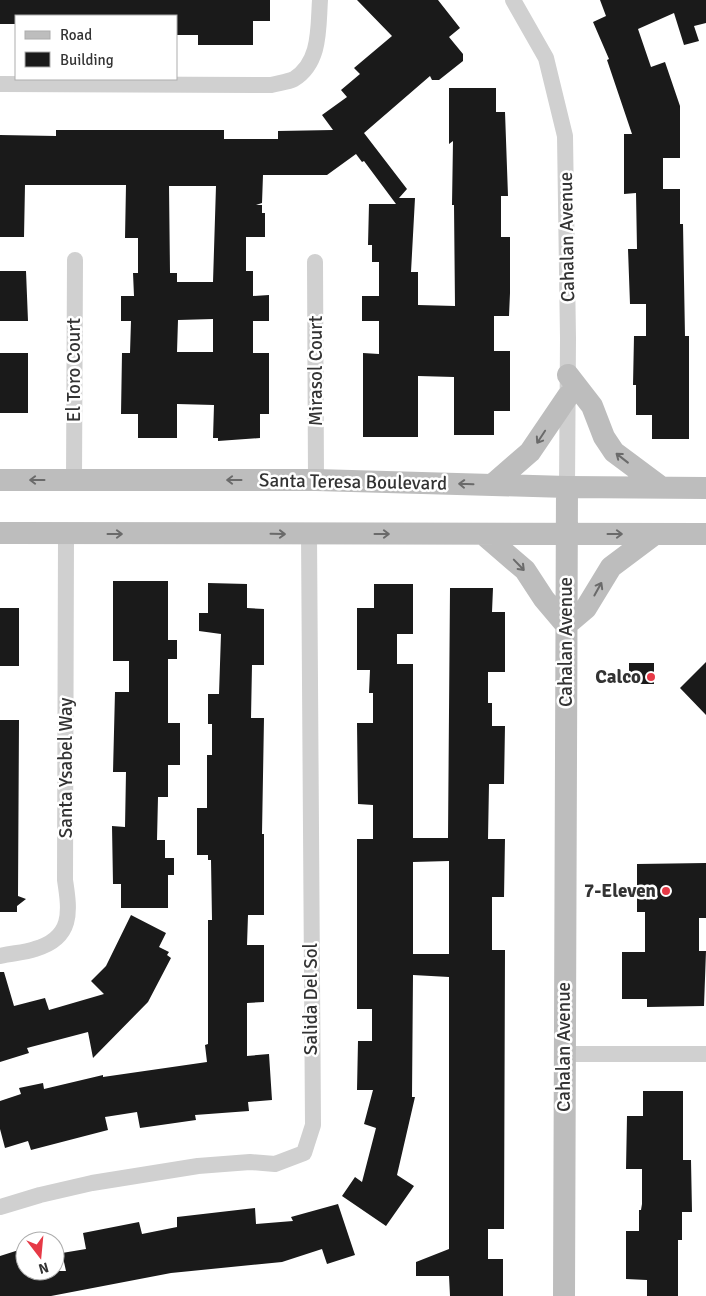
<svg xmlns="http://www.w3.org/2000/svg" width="706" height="1296" viewBox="0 0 706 1296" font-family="Signika,sans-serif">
	<rect width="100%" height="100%" fill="#fff"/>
	<path fill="#1a1a1a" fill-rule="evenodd" d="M 0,0 L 270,0 L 270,21 L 253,21 L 253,45 L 198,45 L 198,35 L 176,35 L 176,16 L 16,16 L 16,24 L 0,24 Z
		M 357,0 L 438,0 L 460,28 L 449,37 L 463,54 L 463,61 L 439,80 L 432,80 L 430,76 L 364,133 L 407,189 L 399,198 L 415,198 L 411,272 L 418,272 L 418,305 L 455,306 L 454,205 L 452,205 L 453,141 L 449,144 L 449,88 L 496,88 L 496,112 L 505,112 L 508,196 L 501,196 L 501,237 L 510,237 L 510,293 L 509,316 L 494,316 L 494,351 L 510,351 L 510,411 L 494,411 L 494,435 L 454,435 L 454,377 L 418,376 L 418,437 L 363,437 L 363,353 L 379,354 L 379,321 L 362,321 L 362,296 L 379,296 L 379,262 L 372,262 L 372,245 L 368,245 L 369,204 L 396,204 L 364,161 L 362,162 L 356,154 L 327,175 L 263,175 L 262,203 L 256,205 L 262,205 L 262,213 L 265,213 L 265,237 L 246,237 L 246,271 L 253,271 L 253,296 L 269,295 L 269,321 L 253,321 L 253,353 L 269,353 L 269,414 L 260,414 L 260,438 L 218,441 L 218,438 L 213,438 L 214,405 L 177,404 L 177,438 L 138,438 L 138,414 L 121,414 L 122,353 L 130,353 L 131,321 L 121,321 L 121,296 L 134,296 L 133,273 L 138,273 L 138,238 L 125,238 L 126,185 L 25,185 L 24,237 L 0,237 L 0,135 L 56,136 L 56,130 L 224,130 L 224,139 L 278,139 L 278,131 L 333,130 L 322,115 L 347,97 L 341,90 L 360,74 L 354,68 L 392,36 ZM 169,186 L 216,186 L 213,282 L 177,282 L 177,273 L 170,273 ZM 213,319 L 213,352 L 177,352 L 178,320 Z
		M 600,0 L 706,0 L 706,23 L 694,26 L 699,41 L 684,45 L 674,13 L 638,29 L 651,67 L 665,62 L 680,106 L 680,158 L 663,158 L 663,189 L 680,189 L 680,224 L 683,224 L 685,336 L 689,336 L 689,439 L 652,439 L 652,415 L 636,415 L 636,385 L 633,385 L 634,336 L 646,336 L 646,304 L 630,304 L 628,249 L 637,249 L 636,193 L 624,194 L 624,134 L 632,134 L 607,60 L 609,59 L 593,22 L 606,16 Z
		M 0,271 L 26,271 L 28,321 L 0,321 Z
		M 0,353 L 28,353 L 28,413 L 0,413 Z
		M 113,581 L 168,581 L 168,640 L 177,640 L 177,659 L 168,659 L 168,723 L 180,723 L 180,765 L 168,765 L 168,797 L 158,797 L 157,840 L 165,840 L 165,858 L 174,858 L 174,875 L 168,875 L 168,908 L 121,908 L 121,884 L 113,884 L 112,826 L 125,827 L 126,772 L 113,772 L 115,692 L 129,692 L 129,661 L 113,661 Z
		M 208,583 L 247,584 L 247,608 L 264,609 L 264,665 L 252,665 L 251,718 L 264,718 L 262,834 L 264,834 L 264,915 L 248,915 L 247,945 L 264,945 L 264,1002 L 247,1003 L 247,1056 L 269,1054 L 272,1100 L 248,1102 L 249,1111 L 195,1115 L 196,1120 L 140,1128 L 137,1112 L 105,1117 L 108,1130 L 31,1150 L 28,1141 L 5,1148 L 0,1129 L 0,1101 L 21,1094 L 19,1088 L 43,1083 L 44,1089 L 103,1075 L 103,1077 L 207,1062 L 205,1045 L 208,1044 L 208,920 L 212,920 L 211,860 L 208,860 L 208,855 L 197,855 L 197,808 L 207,808 L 207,755 L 212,755 L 212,724 L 208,724 L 208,694 L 219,694 L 221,634 L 199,631 L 199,613 L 208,613 Z
		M 374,584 L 413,584 L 413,634 L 397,634 L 397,664 L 413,664 L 413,838 L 448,838 L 450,588 L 493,588 L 492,612 L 505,612 L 505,672 L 488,672 L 488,703 L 492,703 L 492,726 L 505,726 L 504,784 L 489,784 L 488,839 L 505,839 L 504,897 L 492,897 L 492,950 L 505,950 L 504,1229 L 488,1229 L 488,1259 L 503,1259 L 503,1296 L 450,1296 L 449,1276 L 416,1276 L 416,1262 L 449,1249 L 449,977 L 413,975 L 412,1097 L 415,1097 L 397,1175 L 414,1186 L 386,1226 L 342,1196 L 355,1177 L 362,1182 L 376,1128 L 364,1124 L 373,1090 L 357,1090 L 358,1041 L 372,1041 L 372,1009 L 357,1009 L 357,839 L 373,839 L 373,805 L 358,804 L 357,723 L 373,723 L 373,693 L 369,693 L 370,670 L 357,670 L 357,608 L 374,608 ZM 449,861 L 449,954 L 413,954 L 413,862 Z
		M 0,608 L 19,608 L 19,666 L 0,666 Z
		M 706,662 L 706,715 L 680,688 Z
		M 629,663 L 654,663 L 654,684 L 629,684 Z
		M 0,720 L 19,720 L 18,896 L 26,899 L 17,906 L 17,912 L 0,912 Z
		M 706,863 L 706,918 L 699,918 L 699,951 L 706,951 L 704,1006 L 647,1007 L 647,999 L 622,999 L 622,952 L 645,952 L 645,912 L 637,912 L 637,864 Z
		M 131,915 L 166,933 L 159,947 L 169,952 L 167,955 L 171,958 L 148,1002 L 93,1058 L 88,1032 L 27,1048 L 29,1053 L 0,1062 L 0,972 L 4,972 L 14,1006 L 45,998 L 49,1010 L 104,994 L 91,981 L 106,966 Z
		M 643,1091 L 683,1091 L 683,1160 L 691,1160 L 692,1212 L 682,1212 L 682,1240 L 678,1240 L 678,1296 L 647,1296 L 647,1280 L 626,1279 L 626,1231 L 639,1231 L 639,1210 L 641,1210 L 642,1204 L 642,1169 L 626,1169 L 627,1116 L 643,1116 Z
		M 338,1204 L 355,1255 L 327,1264 L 322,1249 L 282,1262 L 171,1273 L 51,1296 L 0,1296 L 0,1256 L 22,1249 L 25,1271 L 66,1271 L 62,1253 L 86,1249 L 83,1233 L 139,1222 L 142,1234 L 177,1227 L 177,1217 L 255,1208 L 256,1224 L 293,1221 L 291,1217 Z"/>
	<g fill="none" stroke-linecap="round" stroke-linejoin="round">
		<path stroke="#d0d0d0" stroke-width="16" d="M 513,0 L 546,58 L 565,136 L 568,338 L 567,487
			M 0,84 L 271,85 C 278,83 288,82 294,79 C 321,62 318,28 320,0
			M 315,262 L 316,480
			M 74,480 L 75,260
			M 0,956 C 12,953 24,953 35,949 C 73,938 70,912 65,880 L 66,534
			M 564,1054 L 706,1054
			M 0,1207 L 40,1195 L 92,1183 L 198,1166 L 250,1162 L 275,1164 L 304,1153 L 313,1125 L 309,534"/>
		<path stroke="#bdbdbd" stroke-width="22" d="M 568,375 L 592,406 L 604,437 L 614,452 L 661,487
			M 0,480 L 316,480 L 567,487 L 706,488
			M 492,485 L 530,452 L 568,396
			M 0,533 L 706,534
			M 483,534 L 525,570 L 544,599 L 566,625 L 586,608 L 611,567 L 655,534
			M 564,1296 L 567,487"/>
	</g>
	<defs><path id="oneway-shaft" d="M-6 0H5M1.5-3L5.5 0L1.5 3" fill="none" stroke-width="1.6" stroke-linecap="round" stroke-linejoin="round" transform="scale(1.25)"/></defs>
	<g stroke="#6a6a6a">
		<use href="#oneway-shaft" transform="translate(541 437) rotate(123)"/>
		<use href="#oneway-shaft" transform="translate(622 458) rotate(-142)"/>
		<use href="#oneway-shaft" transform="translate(37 480) rotate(180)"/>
		<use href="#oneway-shaft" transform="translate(234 480) rotate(-180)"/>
		<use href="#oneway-shaft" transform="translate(466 484) rotate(-178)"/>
		<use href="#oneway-shaft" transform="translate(115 534)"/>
		<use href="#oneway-shaft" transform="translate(278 534) rotate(1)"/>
		<use href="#oneway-shaft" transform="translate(382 534)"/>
		<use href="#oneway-shaft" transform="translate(615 534)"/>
		<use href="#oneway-shaft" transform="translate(519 565) rotate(46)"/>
		<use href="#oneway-shaft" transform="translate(598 589) rotate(-61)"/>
	</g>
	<g fill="#e63946" stroke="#fff" stroke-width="2">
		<circle cx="651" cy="677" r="5"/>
		<circle cx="666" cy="891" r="5"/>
	</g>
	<g text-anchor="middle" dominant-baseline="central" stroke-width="5" stroke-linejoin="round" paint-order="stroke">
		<g font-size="19" fill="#333" stroke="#fff">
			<text transform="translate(567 237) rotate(-91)">Cahalan Avenue</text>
			<text transform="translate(74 370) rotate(-90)">El Toro Court</text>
			<text transform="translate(316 371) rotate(-90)">Mirasol Court</text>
			<text transform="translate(353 482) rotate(1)">Santa Teresa Boulevard</text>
			<text transform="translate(566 642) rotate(-90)">Cahalan Avenue</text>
			<text transform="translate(66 768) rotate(-90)">Santa Ysabel Way</text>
			<text transform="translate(311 999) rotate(-90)">Salida Del Sol</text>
			<text transform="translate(564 1047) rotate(-90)">Cahalan Avenue</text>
		</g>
		<g font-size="19" font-weight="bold" fill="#333" stroke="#fff" text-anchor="end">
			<text x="641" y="677">Calco</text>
			<text x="656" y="891">7-Eleven</text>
		</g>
	</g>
	<rect x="15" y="15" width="162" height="65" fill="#ffffff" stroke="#adadad"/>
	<rect x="25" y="31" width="25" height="8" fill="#bdbdbd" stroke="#adadad"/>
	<text x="60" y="40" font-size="15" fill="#333333">Road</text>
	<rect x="25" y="52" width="25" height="15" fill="#1a1a1a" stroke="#adadad"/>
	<text x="60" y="65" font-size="15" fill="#333333">Building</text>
	<g transform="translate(40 1256) rotate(164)"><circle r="24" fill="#ffffff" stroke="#adadad"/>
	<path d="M0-4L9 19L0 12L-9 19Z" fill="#e63946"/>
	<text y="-8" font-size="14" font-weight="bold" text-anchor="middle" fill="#333333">N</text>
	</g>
</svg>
